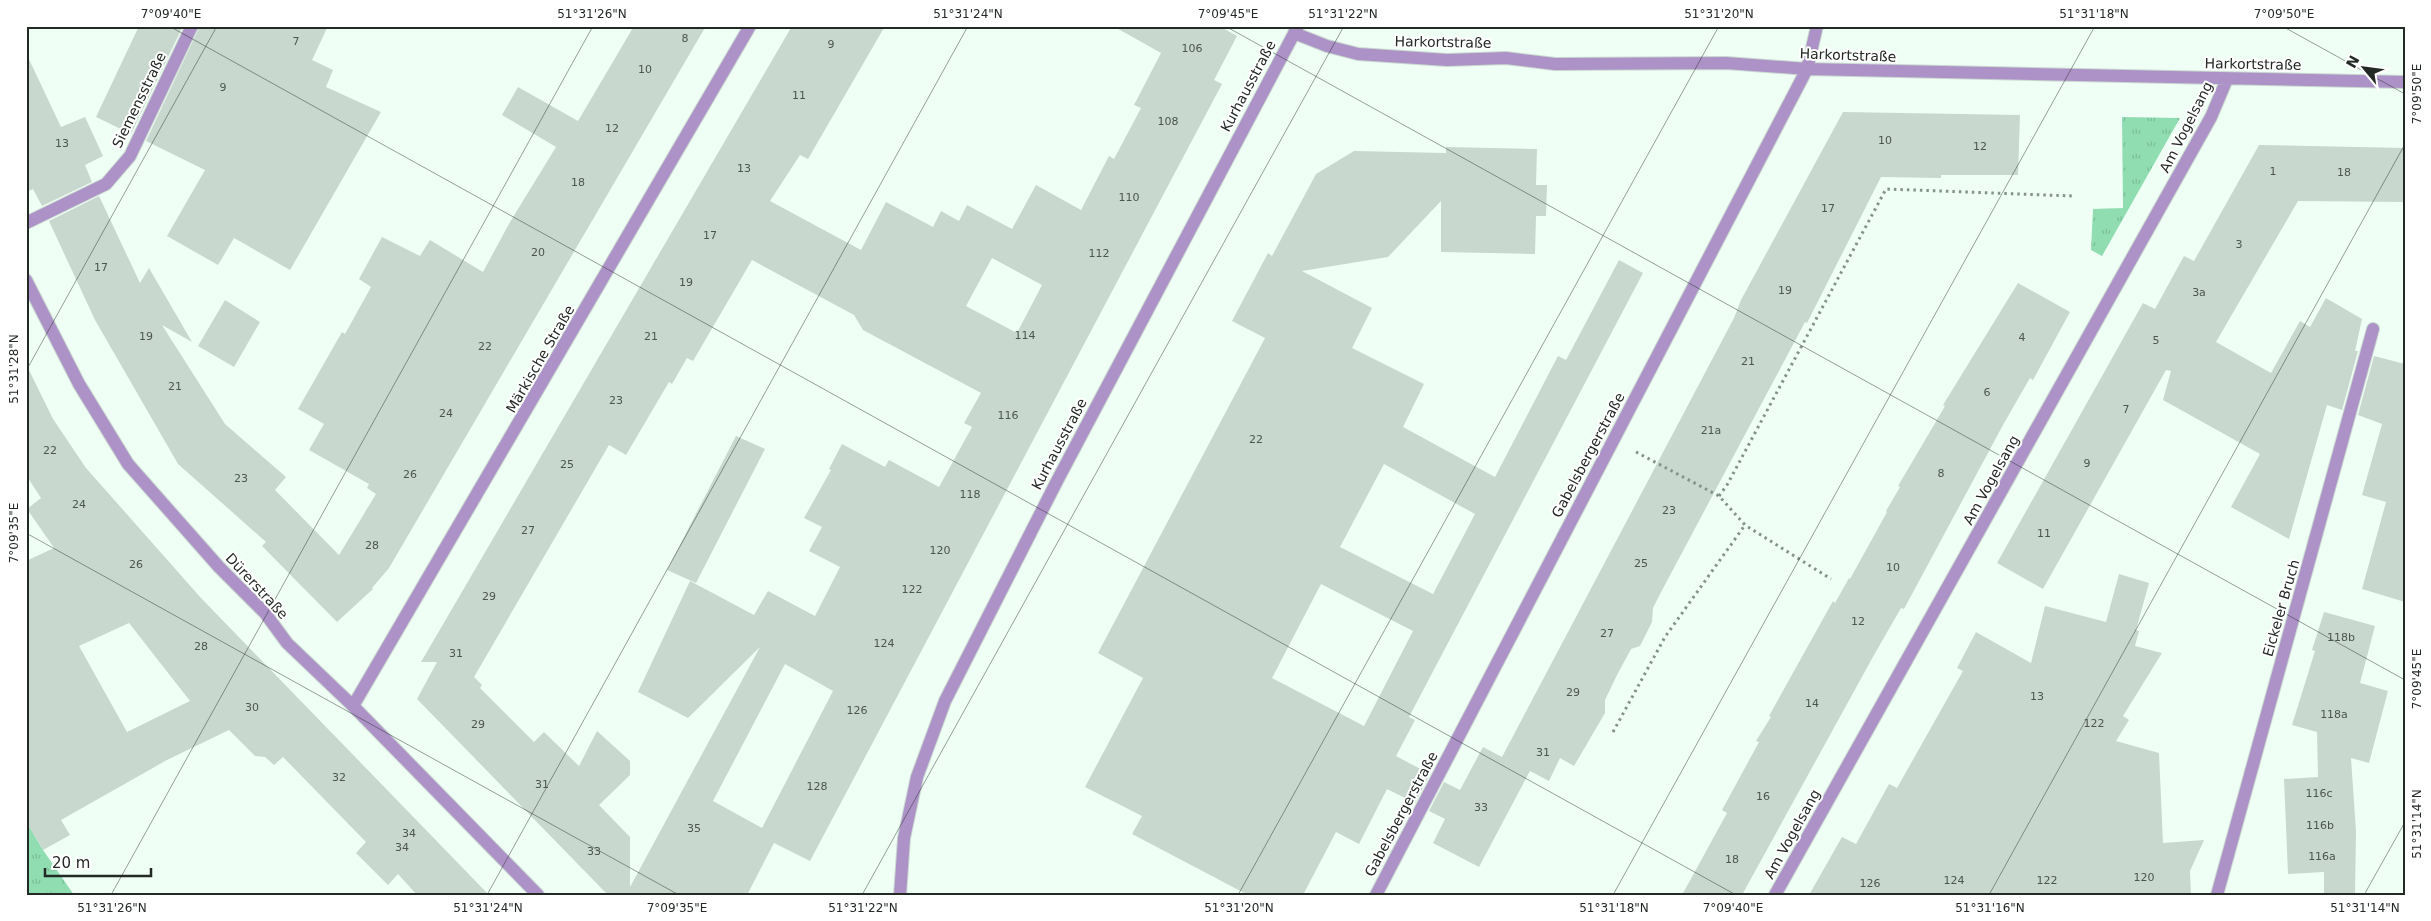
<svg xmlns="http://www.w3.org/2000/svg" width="2431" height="921" viewBox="0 0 2431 921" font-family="'DejaVu Sans',sans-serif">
	<defs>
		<pattern id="grass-tufts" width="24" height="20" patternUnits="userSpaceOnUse" patternTransform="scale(1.25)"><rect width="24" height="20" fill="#90ddb2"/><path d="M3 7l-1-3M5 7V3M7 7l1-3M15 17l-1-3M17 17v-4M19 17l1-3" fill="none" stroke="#7cbe99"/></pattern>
	</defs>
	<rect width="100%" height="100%" fill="#effff5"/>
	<path fill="url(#grass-tufts)" d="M 2122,117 L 2180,118 L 2102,256 L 2091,250 L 2093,209 L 2123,208 Z
		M 26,821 L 43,850 L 74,895 L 30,895 L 26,889 Z"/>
	<path fill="#c8d8ce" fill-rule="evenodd" d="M 139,26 L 183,26 L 131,134 L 96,117 Z
		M 200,26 L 328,26 L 312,60 L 333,70 L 326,87 L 381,112 L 290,270 L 234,238 L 218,265 L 167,236 L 205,170 L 146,141 Z
		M 634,26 L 706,26 L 389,568 L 372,588 L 373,589 L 337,622 L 262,546 L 266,542 L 178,464 L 95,320 L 49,221 L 99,196 L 140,283 L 149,268 L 192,342 L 162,325 L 225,424 L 286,477 L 275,490 L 339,555 L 376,494 L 367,488 L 369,484 L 309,450 L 324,424 L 298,409 L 342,332 L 345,334 L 371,287 L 359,279 L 382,237 L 420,256 L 430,240 L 483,272 L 510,222 L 556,147 L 502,115 L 518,87 L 578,121 Z
		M 792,26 L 885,26 L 808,159 L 800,155 L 770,201 L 861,250 L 886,202 L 933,227 L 941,211 L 959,221 L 967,205 L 1012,229 L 1036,185 L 1081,210 L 1109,156 L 1114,159 L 1141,108 L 1134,105 L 1161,53 L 1113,26 L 1219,26 L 1237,36 L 1214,80 L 1222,84 L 810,861 L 774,843 L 747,895 L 608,895 L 417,699 L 437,662 L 421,662 ZM 992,258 L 1042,285 L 1017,333 L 966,306 ZM 752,260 L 854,315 L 863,330 L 981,393 L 964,423 L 972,427 L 939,487 L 889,460 L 885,467 L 842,444 L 829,469 L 831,470 L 804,518 L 822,527 L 809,551 L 840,567 L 815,616 L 768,591 L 754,615 L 690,581 L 638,692 L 688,718 L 760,647 L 630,887 L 630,837 L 599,805 L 630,775 L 630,761 L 597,731 L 579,766 L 544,732 L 534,742 L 480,688 L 482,685 L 474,677 L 609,445 L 626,455 L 669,382 L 672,384 L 687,358 L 693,361 ZM 785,664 L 833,691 L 762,828 L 713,801 Z
		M 26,53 L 61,127 L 85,117 L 103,156 L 85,165 L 92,182 L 42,206 L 33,189 L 26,192 Z
		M 1843,112 L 2020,115 L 2018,175 L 1941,175 L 1941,178 L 1881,177 L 1807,323 L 1805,322 L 1659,596 L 1653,608 L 1652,622 L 1640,646 L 1631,649 L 1617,675 L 1605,700 L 1605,713 L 1574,766 L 1560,758 L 1549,781 L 1530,771 L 1479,867 L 1433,843 L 1445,819 L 1429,811 L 1444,782 L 1460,790 L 1483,747 L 1502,757 L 1734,318 L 1741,300 Z
		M 2259,145 L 2405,148 L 2405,202 L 2298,201 L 2216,342 L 2271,373 L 2300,321 L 2310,327 L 2326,298 L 2362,319 L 2355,351 L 2358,351 L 2342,410 L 2327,405 L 2289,539 L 2231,507 L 2260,454 L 2163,400 L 2171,371 L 2166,370 L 2043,589 L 1997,563 L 2143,303 L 2155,309 L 2184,256 L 2194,261 Z
		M 1446,147 L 1537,149 L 1536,185 L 1547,185 L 1546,216 L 1536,216 L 1535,254 L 1441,252 L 1441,201 L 1388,257 L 1302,271 L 1372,308 L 1352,348 L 1424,384 L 1403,427 L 1495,477 L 1558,356 L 1566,360 L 1619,260 L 1643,273 L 1409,717 L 1415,720 L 1396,756 L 1430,774 L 1415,803 L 1387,789 L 1359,844 L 1336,832 L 1303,895 L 1248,895 L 1132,834 L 1142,816 L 1085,787 L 1143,678 L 1098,653 L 1265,338 L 1232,321 L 1268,253 L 1272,256 L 1316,174 L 1354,151 L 1446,153 ZM 1384,464 L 1475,514 L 1433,594 L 1340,547 ZM 1321,584 L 1413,631 L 1364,726 L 1272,678 Z
		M 2018,283 L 2070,312 L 2033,380 L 2030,378 L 2003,425 L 1904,609 L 1901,608 L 1874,655 L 1742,895 L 1682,895 L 1727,813 L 1722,810 L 1759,742 L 1756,741 L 1771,717 L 1769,716 L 1833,601 L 1835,603 L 1849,578 L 1850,579 L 1887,512 L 1886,511 L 1900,487 L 1898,486 L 1931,430 L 1945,406 L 1943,405 Z
		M 225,300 L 260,322 L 234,367 L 198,346 Z
		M 2374,356 L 2405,364 L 2405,602 L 2362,589 L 2386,502 L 2362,495 L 2382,424 L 2358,415 Z
		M 26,364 L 53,419 L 86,468 L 201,598 L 489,895 L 417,895 L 398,874 L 388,885 L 356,853 L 366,842 L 283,757 L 274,765 L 265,757 L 255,756 L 229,730 L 167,760 L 61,820 L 70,835 L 43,850 L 26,821 L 26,561 L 54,548 L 27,509 L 41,498 L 26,475 ZM 129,623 L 190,701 L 127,732 L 79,646 Z
		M 736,436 L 765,449 L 696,583 L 667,570 Z
		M 2119,574 L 2149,583 L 2136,630 L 2139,631 L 2135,646 L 2162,653 L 2123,716 L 2129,720 L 2116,741 L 2159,753 L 2163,843 L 2204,840 L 2190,871 L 2191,895 L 1809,895 L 1842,837 L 1856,844 L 1889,784 L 1897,788 L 1963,671 L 1957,668 L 1976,632 L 2031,663 L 2045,606 L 2106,622 Z
		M 2324,612 L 2375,626 L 2360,683 L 2388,691 L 2369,763 L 2351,758 L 2356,831 L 2355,895 L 2324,895 L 2324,872 L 2288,874 L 2284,779 L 2318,777 L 2317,732 L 2292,725 L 2315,651 L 2312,650 Z"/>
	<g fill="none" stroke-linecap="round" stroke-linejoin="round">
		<g stroke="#cad8d0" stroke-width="14">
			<path id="minor" d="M 1294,33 L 1327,46 L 1358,54 L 1447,60 L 1506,58 L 1555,64 L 1726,63 L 1807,69 L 2405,82
				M 26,223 L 106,184 L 130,156 L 192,26
				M 26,280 L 79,384 L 128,464 L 219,567 L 265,613 L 287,643 L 353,706 L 538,895
				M 353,706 L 750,26
				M 900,895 L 904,838 L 917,777 L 945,701 L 1057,481 L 1298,26
				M 1376,895 L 1807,69 L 1817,26
				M 1775,895 L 2211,117 L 2227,79
				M 2217,895 L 2373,329"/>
		</g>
		<path stroke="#86918a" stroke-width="3" stroke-dasharray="2.5 4" stroke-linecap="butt" d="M 1636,452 L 1719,496 L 1745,525 L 1831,579
			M 1719,496 L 1727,485 L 1886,189 L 2073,196
			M 1613,732 L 1665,637 L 1745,525"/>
		<use href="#minor" stroke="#ac92c7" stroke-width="12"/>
	</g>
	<path fill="none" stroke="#232925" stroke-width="1" stroke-opacity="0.45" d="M 169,26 L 1736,895M 1225,26 L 2405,680M 2282,26 L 2405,94M 26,371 L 217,26M 26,533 L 679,895M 111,895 L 593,26M 487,895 L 968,26M 862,895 L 1344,26M 1238,895 L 1719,26M 1613,895 L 2095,26M 1989,895 L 2405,144M 2364,895 L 2405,822"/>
	<g text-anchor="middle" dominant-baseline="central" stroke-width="4" stroke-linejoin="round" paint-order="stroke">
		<g font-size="11" fill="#4c554f">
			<text x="685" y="38">8</text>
			<text x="296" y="41">7</text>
			<text x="831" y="44">9</text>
			<text x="1192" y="48">106</text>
			<text x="645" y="69">10</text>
			<text x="223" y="87">9</text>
			<text x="799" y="95">11</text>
			<text x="1168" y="121">108</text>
			<text x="612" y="128">12</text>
			<text x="1885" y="140">10</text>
			<text x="62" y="143">13</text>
			<text x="1980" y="146">12</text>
			<text x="744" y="168">13</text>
			<text x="2273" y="171">1</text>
			<text x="2344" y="172">18</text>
			<text x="578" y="182">18</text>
			<text x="1129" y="197">110</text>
			<text x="1828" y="208">17</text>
			<text x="710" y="235">17</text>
			<text x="2239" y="244">3</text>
			<text x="538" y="252">20</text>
			<text x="1099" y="253">112</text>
			<text x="101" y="267">17</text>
			<text x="686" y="282">19</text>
			<text x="1785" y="290">19</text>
			<text x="2199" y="292">3a</text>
			<text x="1025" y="335">114</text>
			<text x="146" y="336">19</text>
			<text x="651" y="336">21</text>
			<text x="2022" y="337">4</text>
			<text x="2156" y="340">5</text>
			<text x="485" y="346">22</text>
			<text x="1748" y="361">21</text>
			<text x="175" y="386">21</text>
			<text x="1987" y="392">6</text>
			<text x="616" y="400">23</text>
			<text x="2126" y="409">7</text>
			<text x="446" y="413">24</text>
			<text x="1008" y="415">116</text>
			<text x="1711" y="430">21a</text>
			<text x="1256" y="439">22</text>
			<text x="50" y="450">22</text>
			<text x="2087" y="463">9</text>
			<text x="567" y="464">25</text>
			<text x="1941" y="473">8</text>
			<text x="410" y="474">26</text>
			<text x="241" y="478">23</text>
			<text x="970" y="494">118</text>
			<text x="79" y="504">24</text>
			<text x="1669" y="510">23</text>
			<text x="528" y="530">27</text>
			<text x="2044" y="533">11</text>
			<text x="372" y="545">28</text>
			<text x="940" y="550">120</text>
			<text x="1641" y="563">25</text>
			<text x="136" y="564">26</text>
			<text x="1893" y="567">10</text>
			<text x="912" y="589">122</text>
			<text x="489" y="596">29</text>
			<text x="1858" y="621">12</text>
			<text x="1607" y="633">27</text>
			<text x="2341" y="637">118b</text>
			<text x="884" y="643">124</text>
			<text x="201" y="646">28</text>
			<text x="456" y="653">31</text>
			<text x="1573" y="692">29</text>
			<text x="2037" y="696">13</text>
			<text x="1812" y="703">14</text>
			<text x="252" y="707">30</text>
			<text x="857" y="710">126</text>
			<text x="2334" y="714">118a</text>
			<text x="2094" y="723">122</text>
			<text x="478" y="724">29</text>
			<text x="1543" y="752">31</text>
			<text x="339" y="777">32</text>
			<text x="542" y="784">31</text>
			<text x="817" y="786">128</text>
			<text x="2319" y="793">116c</text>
			<text x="1763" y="796">16</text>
			<text x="1481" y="807">33</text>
			<text x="2320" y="825">116b</text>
			<text x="694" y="828">35</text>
			<text x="409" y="833">34</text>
			<text x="402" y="847">34</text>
			<text x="594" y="851">33</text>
			<text x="2322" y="856">116a</text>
			<text x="1732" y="859">18</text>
			<text x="2144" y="877">120</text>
			<text x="1954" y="880">124</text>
			<text x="2047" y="880">122</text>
			<text x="1870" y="883">126</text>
		</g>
		<g font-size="14" fill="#232925" stroke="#fff">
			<text transform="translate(1443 42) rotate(1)">Harkortstraße</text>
			<text transform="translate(1848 55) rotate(2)">Harkortstraße</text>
			<text transform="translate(2253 64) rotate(1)">Harkortstraße</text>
			<text transform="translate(1248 86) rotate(-62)">Kurhausstraße</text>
			<text transform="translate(139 100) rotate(-64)">Siemensstraße</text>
			<text transform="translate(2186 127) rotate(-63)">Am Vogelsang</text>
			<text transform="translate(540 359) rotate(-60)">Märkische Straße</text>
			<text transform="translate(1059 444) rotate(-62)">Kurhausstraße</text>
			<text transform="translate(1588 455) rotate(-62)">Gabelsbergerstraße</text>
			<text transform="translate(1991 480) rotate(-61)">Am Vogelsang</text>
			<text transform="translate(257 586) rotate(47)">Dürerstraße</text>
			<text transform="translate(2281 608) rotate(-74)">Eickeler Bruch</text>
			<text transform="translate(1401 814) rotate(-62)">Gabelsbergerstraße</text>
			<text transform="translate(1792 834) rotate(-61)">Am Vogelsang</text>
		</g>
	</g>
	<rect width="2431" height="921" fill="none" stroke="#ffffff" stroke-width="55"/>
	<g transform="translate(2364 68) rotate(299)" stroke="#ffffff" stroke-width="4" paint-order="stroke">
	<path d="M0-4L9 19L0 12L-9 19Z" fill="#232925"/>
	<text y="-8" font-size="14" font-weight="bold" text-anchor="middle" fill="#232925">N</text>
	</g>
	<path d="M45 868v8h106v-8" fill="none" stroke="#232925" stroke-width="2.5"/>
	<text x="52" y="868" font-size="15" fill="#232925" stroke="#ffffff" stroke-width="4" paint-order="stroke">20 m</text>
	<rect x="28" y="28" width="2376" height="866" fill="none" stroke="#232925" stroke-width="2"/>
	<g font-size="12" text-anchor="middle" fill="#232925">
		<text x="171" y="18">7°09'40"E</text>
		<text x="592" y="18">51°31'26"N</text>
		<text x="968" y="18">51°31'24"N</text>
		<text x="1228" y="18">7°09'45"E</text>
		<text x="1343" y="18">51°31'22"N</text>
		<text x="1719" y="18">51°31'20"N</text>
		<text x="2094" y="18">51°31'18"N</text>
		<text x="2284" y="18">7°09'50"E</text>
		<text transform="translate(2417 94) rotate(-90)" y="4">7°09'50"E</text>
		<text transform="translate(14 369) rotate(-90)" y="4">51°31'28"N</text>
		<text transform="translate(14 533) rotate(-90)" y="4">7°09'35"E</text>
		<text transform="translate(2417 679) rotate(-90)" y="4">7°09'45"E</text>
		<text transform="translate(2417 824) rotate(-90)" y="4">51°31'14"N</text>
		<text x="112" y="912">51°31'26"N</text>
		<text x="488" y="912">51°31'24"N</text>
		<text x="677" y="912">7°09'35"E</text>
		<text x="863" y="912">51°31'22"N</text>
		<text x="1239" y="912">51°31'20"N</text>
		<text x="1614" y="912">51°31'18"N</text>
		<text x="1733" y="912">7°09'40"E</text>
		<text x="1990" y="912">51°31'16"N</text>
		<text x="2365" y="912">51°31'14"N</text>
	</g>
</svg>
